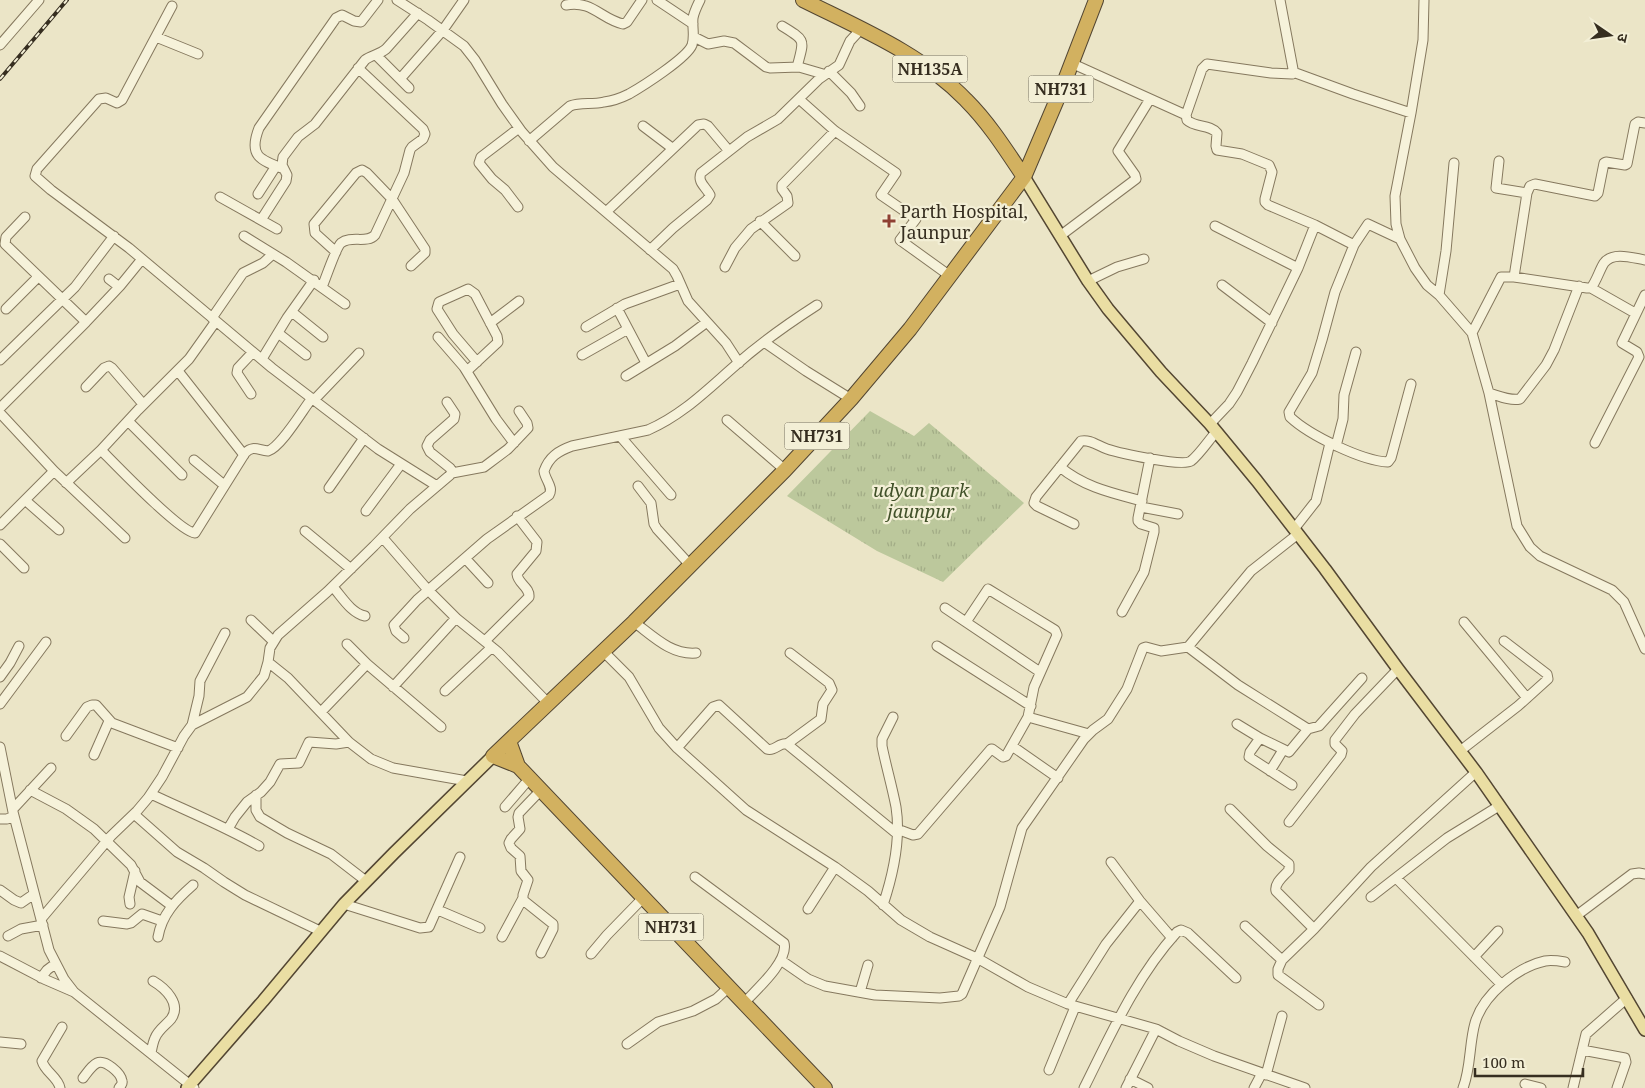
<svg xmlns="http://www.w3.org/2000/svg" width="1645" height="1088" viewBox="0 0 1645 1088" font-family="'Noto Serif','Noto Sans Devanagari',serif">
	<defs>
		<pattern id="park-tufts" width="24" height="20" patternUnits="userSpaceOnUse" patternTransform="scale(1.25)"><rect width="24" height="20" fill="#bcc89c"/><path d="M3 7l-1-3M5 7V3M7 7l1-3M15 17l-1-3M17 17v-4M19 17l1-3" fill="none" stroke="#a2ac86"/></pattern>
	</defs>
	<rect width="100%" height="100%" fill="#ebe5c7"/>
	<path fill="url(#park-tufts)" d="M 870,411 L 914,436 L 929,423 L 1024,503 L 943,582 L 877,551 L 787,496 Z"/>
	<g fill="none" stroke-linecap="round" stroke-linejoin="round">
		<g stroke="#85785e" stroke-width="11">
			<path id="minor" d="M 397,0 L 428,20 L 464,46 L 475,60 L 502,104 L 522,132 L 553,167 L 673,269 L 677,276 L 688,301 L 726,343 L 739,363
				M 657,0 L 693,24
				M 1280,0 L 1293,69 L 1292,74 L 1271,73 L 1207,64 L 1202,69 L 1186,115 L 1187,120 C 1195,128 1210,124 1217,133 L 1216,146 L 1217,150 L 1242,154 L 1269,165 L 1272,172 L 1265,199 L 1265,202 L 1268,205 L 1315,225 L 1354,245 L 1368,224 L 1400,239
				M 1424,0 L 1423,40 L 1411,113 L 1395,196 L 1396,224 L 1400,239 L 1415,268 L 1427,285 L 1439,295 L 1472,333 L 1489,393 L 1517,526 L 1530,547 L 1540,556 L 1612,590 L 1624,602 L 1645,649
				M 566,5 C 592,0 601,19 623,24 L 627,22 L 642,0
				M 172,6 L 122,100 L 117,103 L 106,98 L 99,99 L 37,169 L 35,176 L 51,190 L 129,248 L 272,368 L 378,449 L 437,486
				M 782,26 C 807,41 804,40 797,67
				M 156,37 L 198,54
				M 694,37 L 708,44 L 724,41 L 734,43 L 766,67 L 770,68 L 799,67 L 823,74
				M 0,45 L 39,0
				M 376,55 L 409,88
				M 1071,63 L 1186,115
				M 829,71 L 851,93 L 860,106
				M 1293,72 L 1353,94 L 1411,113
				M 400,79 L 443,30 L 464,0
				M 799,99 L 835,131 L 896,173 L 881,195 L 916,219 L 900,240 L 950,276
				M 643,126 L 672,148
				M 529,141 L 570,106 C 581,102 592,105 604,102 C 612,101 621,98 629,94 C 643,86 687,58 692,45 C 695,36 692,27 693,18 C 694,12 697,6 700,0
				M 1499,161 L 1496,188 L 1527,193
				M 284,169 C 260,160 248,156 259,128 L 336,18 L 342,15 L 354,21 L 361,22 L 378,0
				M 258,194 L 276,166
				M 220,197 L 277,229
				M 518,207 L 505,190 L 492,179 L 479,163 L 481,157 L 519,128
				M 606,212 L 698,125 L 704,124 L 708,126 L 729,151
				M 261,220 L 286,181 L 287,175 L 282,165 L 283,157 L 298,137 L 315,124 L 365,60 C 371,55 379,55 386,49 L 418,13
				M 760,221 L 795,256
				M 1215,226 L 1298,268
				M 244,236 L 286,262 L 345,304
				M 1060,236 L 1136,179 L 1135,175 L 1118,151 L 1150,99
				M 1354,245 L 1335,292 L 1322,340 L 1312,373 L 1289,412 L 1290,417 C 1309,435 1362,461 1388,462 L 1391,458 L 1411,384
				M 650,250 L 673,228 L 707,200 L 710,195 C 706,187 697,182 701,173 L 747,137 L 778,119 L 819,79 L 839,65 L 850,41 L 861,29
				M 336,252 L 315,233 L 314,224 L 356,173 L 362,170 L 367,173 L 392,199 L 425,249 L 425,253 L 411,266
				M 725,267 L 735,248 L 751,229 L 788,203 L 787,196 L 782,189 L 782,185 L 835,131
				M 1514,277 L 1527,193 L 1530,186 L 1535,184 L 1595,196 L 1598,193 L 1604,163 L 1606,162 L 1625,165 L 1627,164 L 1635,124 L 1638,122 L 1645,123
				M 109,279 L 118,286 L 120,286 L 142,259
				M 1088,281 L 1117,267 L 1144,259
				M 1222,285 L 1272,323
				M 322,287 C 326,278 336,247 341,243 C 351,235 367,244 375,235 L 404,173 L 410,150 L 412,147 L 423,139 L 425,134 L 423,129 L 358,68
				M 1591,288 L 1635,313
				M 1439,295 L 1446,251 L 1454,163
				M 617,308 L 646,363
				M 6,309 L 38,277
				M 292,312 L 323,337
				M 212,318 L 243,273 L 263,263 L 273,254
				M 86,322 L 120,286
				M 490,323 L 519,301
				M 586,327 L 625,304 L 680,284
				M 278,333 L 306,355
				M 1472,333 L 1501,277 L 1514,277 L 1587,288 L 1591,288 C 1597,280 1599,271 1604,263 C 1613,251 1633,258 1645,260
				M 438,337 L 464,367 L 496,419 L 514,443
				M 764,342 L 806,371 L 851,399
				M 582,355 L 628,329
				M 262,359 L 287,318 L 314,280
				M 0,360 L 75,287 L 114,236
				M 178,371 L 244,455
				M 467,371 L 496,344 L 498,342 L 497,336 L 475,294 L 468,289 L 439,302 L 437,309 L 453,334 L 477,362
				M 626,376 L 675,346 L 707,322
				M 86,387 L 104,368 L 109,366 L 112,368 L 143,404
				M 1489,393 C 1499,396 1510,401 1520,399 L 1546,365 L 1554,350 L 1579,286
				M 251,394 L 237,373 L 238,368 L 253,352
				M 314,400 L 359,353
				M 0,408 L 86,322 L 5,244 L 6,237 L 25,217
				M 0,413 L 54,471 L 125,538
				M 727,420 L 785,470
				M 128,421 L 182,475
				M 1210,424 L 1229,404 L 1237,392 L 1252,363 L 1298,268 L 1315,225
				M 620,436 L 671,495
				M 1595,443 L 1639,357 L 1637,352 L 1622,343 L 1645,295
				M 1336,446 L 1343,419 L 1344,395 L 1356,352
				M 101,450 C 115,464 180,532 195,533 L 245,453 C 253,445 258,450 268,451 C 281,447 302,411 312,398
				M 194,460 L 224,485
				M 1060,467 C 1084,487 1112,493 1142,501
				M 452,473 L 484,467 L 508,449 L 528,428 L 527,423 L 519,411
				M 66,483 L 101,450 L 138,410 L 189,359 L 216,321
				M 638,486 L 651,503 L 654,524 L 657,529 L 690,565
				M 329,488 L 364,438
				M 25,500 L 59,530
				M 1141,507 L 1178,514
				M 366,511 L 401,464
				M 1074,524 L 1037,506 L 1034,503 L 1036,497 L 1081,441 C 1090,439 1098,446 1107,449 C 1119,453 1182,467 1191,461 C 1199,455 1209,440 1216,432
				M 0,525 L 54,471
				M 1294,529 L 1316,501 L 1330,443
				M 305,531 L 351,569
				M 383,538 L 428,590 L 456,618 L 498,652 L 549,704
				M 0,544 L 24,568
				M 465,558 L 488,583
				M 333,587 C 342,597 351,613 365,616
				M 945,608 L 1040,672
				M 1122,612 L 1144,572 L 1154,532 L 1154,528 L 1141,524 L 1138,521 L 1138,518 L 1150,458
				M 251,620 L 273,641
				M 634,622 C 653,636 671,655 696,653
				M 1464,622 L 1527,698
				M 404,638 L 396,631 L 394,625 L 417,600 L 487,539 L 549,495 C 554,487 545,480 544,471 C 549,457 558,451 572,446 L 648,430 C 683,415 709,388 737,364 C 762,342 789,323 817,305
				M 485,641 L 529,597 C 530,587 518,584 517,574 L 536,551 L 537,542 L 517,516
				M 347,644 L 367,664 L 441,727
				M 937,646 L 1031,706
				M 1188,647 L 1238,685 L 1308,729 L 1319,726 L 1362,678
				M 603,651 L 629,677 L 659,728 L 677,748 L 746,810 L 835,867 L 868,891 L 901,920 L 930,937 L 977,958 L 1028,987 L 1068,1004 L 1156,1029 L 1179,1041 L 1214,1056 L 1305,1088
				M 268,662 L 288,678 L 349,742 L 371,759 L 393,768 L 467,781
				M 0,677 L 10,663 L 19,646
				M 393,687 L 456,618
				M 445,691 L 492,647
				M 0,704 L 46,642
				M 321,712 L 367,664
				M 1028,717 L 1089,734
				M 1237,724 L 1260,738 L 1289,752 L 1308,729
				M 192,725 L 199,696 L 200,681 L 225,633
				M 66,736 L 87,707 L 92,705 L 96,705 L 112,723 L 178,748
				M 1260,738 L 1250,752 L 1249,757 L 1292,785
				M 787,744 L 821,719 L 823,704 L 832,690 L 829,683 L 790,653
				M 1012,746 L 1058,778
				M 0,747 L 13,812 L 49,950 L 64,979 L 74,992 L 194,1088
				M 677,748 L 713,707 L 719,705 L 767,749 C 775,752 779,742 787,744 L 896,833
				M 1460,751 L 1518,706 L 1548,679 L 1547,674 L 1504,641
				M 94,755 L 109,721
				M 1270,771 L 1283,750
				M 30,790 L 66,809 L 94,829 L 131,865 L 140,882 L 172,906
				M 541,790 L 519,813 L 518,817 L 520,829 L 511,839 L 509,843 L 511,848 L 520,856 L 521,871 L 528,880 L 523,895 L 523,900 L 553,924 L 553,929 L 541,953
				M 151,794 C 187,811 224,826 259,846
				M 256,795 L 256,810 L 260,817 L 287,833 L 331,854 L 366,881
				M 505,807 L 530,778
				M 13,809 L 51,768
				M 1230,809 L 1267,846 L 1289,864 L 1289,870 C 1284,876 1274,883 1276,891 L 1314,929
				M 134,814 L 177,852 L 204,868 L 224,882 L 245,895 L 320,931
				M 0,819 L 7,819 L 14,816
				M 1289,822 L 1341,755 L 1342,751 L 1335,744 L 1335,740 L 1355,714 L 1398,669
				M 228,829 L 235,817 L 247,802 L 261,792 L 270,782 L 280,764 L 299,763 L 309,742 L 336,744 L 349,742
				M 897,829 L 913,835 L 918,834 L 991,749 L 992,749 L 1003,757 L 1006,756 L 1028,717 L 1034,687 L 1057,635 L 1055,630 L 988,589 L 966,622
				M 1111,862 L 1140,901 L 1172,938
				M 695,877 L 784,943 C 789,961 756,990 744,1003
				M 1396,878 L 1501,984
				M 0,890 L 14,900 L 21,903 L 34,894
				M 1371,897 L 1447,838 L 1499,806
				M 130,904 L 129,897 L 135,871
				M 344,904 L 420,928 L 429,927 L 460,857
				M 883,905 C 893,875 901,839 896,807 C 892,786 886,766 882,746 L 882,739 L 893,717
				M 808,909 L 835,867
				M 438,910 L 480,928
				M 1576,916 L 1632,874 L 1639,873 L 1645,874
				M 41,919 L 111,836 L 137,811 L 148,798 L 162,777 L 184,736 L 192,725 L 247,697 L 264,676 L 268,662 L 270,648 L 278,635 L 327,592 L 374,546 L 410,509 L 450,475 L 452,471 L 450,468 L 430,452 L 427,446 L 430,440 L 454,419 L 455,414 L 447,402
				M 103,921 L 127,924 L 131,923 L 142,914 L 162,921
				M 1245,926 L 1282,960
				M 8,936 L 21,929 L 43,925
				M 158,937 C 162,914 176,900 193,885
				M 502,937 L 523,898
				M 591,954 L 607,935 L 643,898
				M 0,956 L 44,979 L 74,992
				M 1474,957 L 1498,931
				M 782,961 L 808,979 L 825,986 L 875,995 L 940,998 L 959,996 L 962,994 L 1000,907 L 1022,828 L 1084,739 L 1093,730 L 1108,719 L 1127,689 L 1143,648 L 1146,647 L 1161,651 L 1188,647 L 1251,571 L 1298,534
				M 41,978 L 47,970 L 55,964
				M 860,992 L 868,965
				M 1068,1004 L 1106,944 L 1140,901
				M 1319,1005 L 1278,975 L 1278,969 L 1282,960 L 1314,929 L 1371,867 L 1476,772
				M 0,1042 L 21,1044
				M 627,1044 L 658,1022 L 693,1011 L 716,999 L 728,988
				M 1582,1050 L 1625,1058 L 1626,1062 L 1617,1088
				M 151,1053 C 152,1048 153,1042 155,1038 C 158,1030 166,1025 171,1019 C 182,1004 165,988 153,981
				M 1049,1070 L 1075,1007
				M 1266,1075 L 1282,1016
				M 83,1078 C 87,1073 91,1066 97,1063 C 105,1059 121,1073 122,1081 C 123,1084 121,1085 119,1088
				M 1130,1079 L 1148,1088
				M 1525,1084 L 1541,1088
				M 60,1088 C 58,1077 45,1072 42,1061 L 62,1027
				M 1084,1088 C 1111,1034 1136,977 1177,932 L 1181,930 L 1188,933 L 1236,978
				M 1126,1088 L 1156,1029
				M 1254,1088 L 1262,1073
				M 1463,1088 C 1471,1068 1469,1044 1475,1023 C 1483,995 1517,967 1545,961 C 1551,960 1559,961 1565,962
				M 1573,1088 L 1586,1034 L 1627,998"/>
		</g>
		<g stroke="#534632" stroke-width="14">
			<path id="major" d="M 1024,177 L 1088,281 L 1108,309 L 1161,372 L 1210,424 L 1257,481 L 1325,569 L 1398,669 L 1476,772 L 1588,933 L 1645,1030
				M 187,1088 L 263,1001 L 344,904 L 394,853 L 493,756"/>
		</g>
		<g stroke="#534632" stroke-width="16">
			<path id="highway" d="M 803,0 C 859,28 922,54 966,100 C 989,123 1006,150 1024,177
				M 509,741 L 518,766 L 825,1088
				M 518,766 L 493,756 L 634,622 L 785,470 L 851,399 L 910,329 L 1024,177 L 1064,83 L 1096,0"/>
		</g>
		<use href="#minor" stroke="#f6f2da" stroke-width="9"/>
		<use href="#major" stroke="#eadea3" stroke-width="11"/>
		<use href="#highway" stroke="#d2b160" stroke-width="14"/>
		<g stroke="#362e20" stroke-width="4">
			<path id="rail" d="M 0,79 L 67,0"/>
		</g>
		<use href="#rail" stroke="#f3efd6" stroke-width="2" stroke-dasharray="5.5" stroke-linecap="butt"/>
	</g>
	<path fill="#8f4033" stroke="#f3efd6" stroke-width="2" d="M886.5 213.5h5v5h5v5h-5v5h-5v-5h-5v-5h5z"/>
	<g text-anchor="middle" dominant-baseline="central" stroke-width="4.5" stroke-linejoin="round" paint-order="stroke">
		<g fill="#f3efd6" stroke="#6f6857" stroke-width="1">
			<rect x="892.5" y="55.5" width="75" height="27" rx="4"/>
			<rect x="1028.5" y="75.5" width="65" height="27" rx="4"/>
			<rect x="784.5" y="422.5" width="65" height="27" rx="4"/>
			<rect x="638.5" y="913.5" width="65" height="27" rx="4"/>
		</g>
		<g font-size="16" font-weight="bold" fill="#362e20">
			<text x="930" y="69">NH135A</text>
			<text x="1061" y="89">NH731</text>
			<text x="817" y="436">NH731</text>
			<text x="671" y="927">NH731</text>
		</g>
		<g font-size="18" fill="#362e20" stroke="#f3efd6" text-anchor="start">
			<text x="900" y="211">Parth Hospital,<tspan x="900" dy="21">Jaunpur</tspan></text>
		</g>
		<g font-size="18" font-style="italic" fill="#415129" stroke="#f3efd6">
			<text x="921" y="490">udyan park<tspan x="921" dy="21">jaunpur</tspan></text>
		</g>
	</g>
	<g transform="translate(1610 35) rotate(103)" stroke="#f3efd6" stroke-width="4" paint-order="stroke">
	<path d="M0-4L9 19L0 12L-9 19Z" fill="#362e20"/>
	<text y="-8" font-size="14" font-weight="bold" text-anchor="middle" fill="#362e20">उ</text>
	</g>
	<path d="M1475 1068v8h108v-8" fill="none" stroke="#362e20" stroke-width="2.5"/>
	<text x="1482" y="1068" font-size="15" fill="#362e20" stroke="#f3efd6" stroke-width="4" paint-order="stroke">100 m</text>
</svg>
